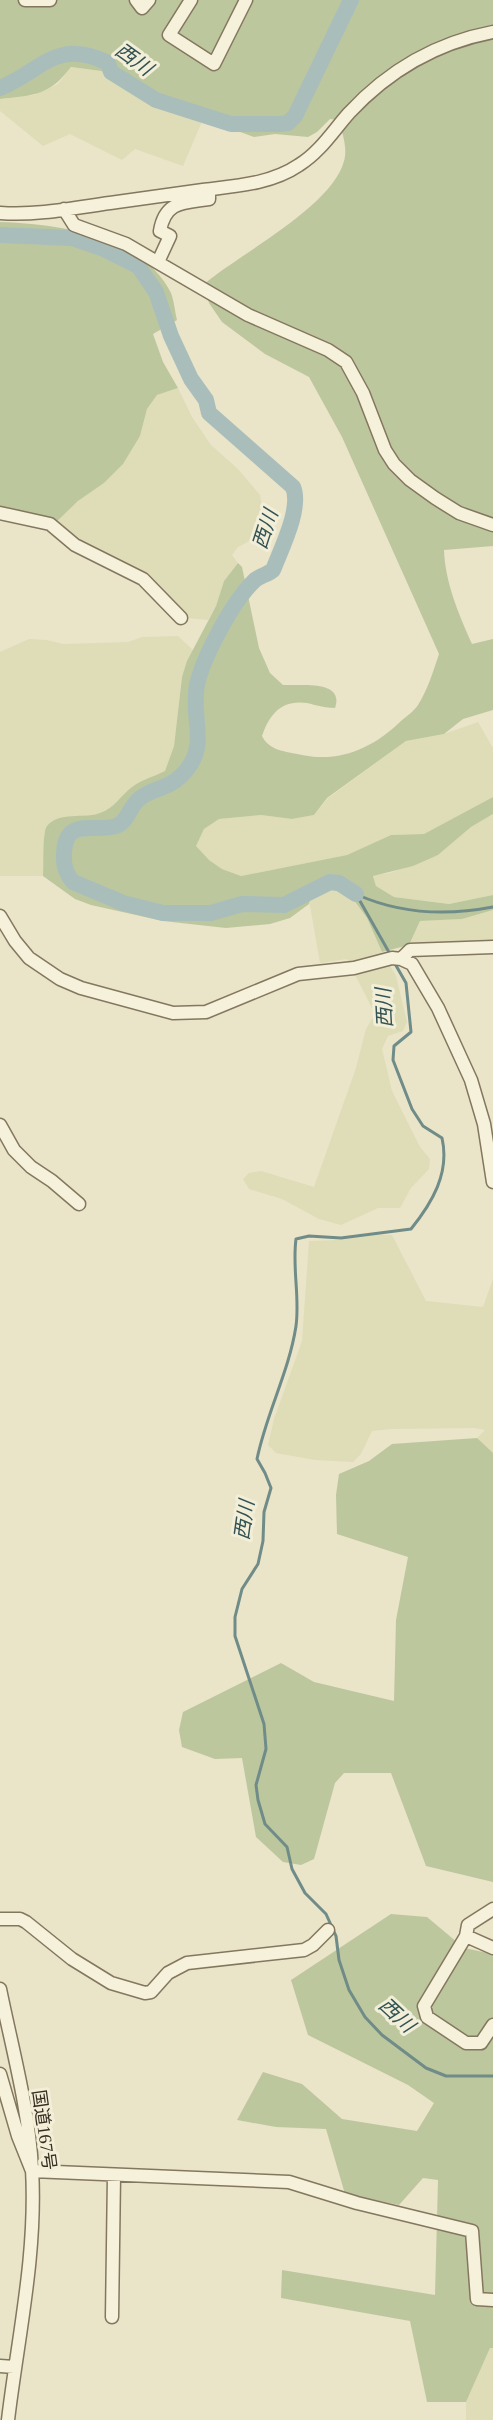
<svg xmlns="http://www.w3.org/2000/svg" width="493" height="2420" viewBox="0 0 493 2420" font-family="'Times New Roman','Noto Sans JP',serif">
	<rect width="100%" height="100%" fill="#eae4c9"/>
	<path fill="#deddb7" d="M 71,67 L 101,71 L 121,79 L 140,93 L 170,110 L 203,119 L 183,166 L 135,149 L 122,160 L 70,134 L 43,146 L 0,111 L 0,99 L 34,95 L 58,84 Z
		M 178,388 L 192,417 L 211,445 L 238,469 L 260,495 L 263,511 L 255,538 L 238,547 L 232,555 L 238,563 L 224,581 L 216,606 L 208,620 L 187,618 L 148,585 L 48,530 L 78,501 L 104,483 L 140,436 L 147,409 L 157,395 Z
		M 178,636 L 193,650 L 182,677 L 174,746 L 165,771 L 133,786 L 115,805 L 108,809 L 99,814 L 85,816 L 44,833 L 45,845 L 43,876 L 0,876 L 0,652 L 29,639 L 47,640 L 63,644 L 128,642 L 142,637 Z
		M 478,722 L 493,748 L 493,797 L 424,834 L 391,835 L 347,855 L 241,876 L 222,869 L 209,860 L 195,846 L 204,829 L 219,819 L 261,815 L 292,819 L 314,815 L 327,799 L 406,741 L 444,734 Z
		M 493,814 L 493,895 L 449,904 L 394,897 L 376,886 L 373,875 L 390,873 L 438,855 L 471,827 Z
		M 327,885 L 335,891 L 346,891 L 367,918 L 382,952 L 396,976 L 407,1022 L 403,1031 L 388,1036 L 382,1049 L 392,1091 L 420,1147 L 430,1159 L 429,1169 L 411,1188 L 400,1208 L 378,1208 L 341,1225 L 319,1219 L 282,1199 L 249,1189 L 243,1179 L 249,1173 L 261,1171 L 314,1187 L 356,1068 L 366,1029 L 375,1014 L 347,959 L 320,963 L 309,900 L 311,893 Z
		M 493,910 L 493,943 L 409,945 L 420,921 L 462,919 Z
		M 377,1235 L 392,1235 L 426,1301 L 483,1307 L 493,1279 L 493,1458 L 477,1445 L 477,1438 L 485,1430 L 474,1428 L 391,1429 L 372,1431 L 361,1454 L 353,1462 L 315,1460 L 276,1453 L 268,1445 L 274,1419 L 302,1341 L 309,1241 L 339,1240 Z
		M 490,2348 L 493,2348 L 493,2420 L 466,2420 L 466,2402 Z"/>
	<path fill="#bdc79e" d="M 0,0 L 493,0 L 493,546 L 444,550 C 445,582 459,615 472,644 L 493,639 L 493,710 L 463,719 L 444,734 L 406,741 L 327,798 L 314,815 L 292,819 L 261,815 L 219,819 L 204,829 L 196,846 L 209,860 L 222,869 L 241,876 L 347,855 L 391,835 L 424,834 L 493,797 L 493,814 L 471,827 L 438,855 L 413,866 L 373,876 L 376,886 L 394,897 L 449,904 L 493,895 L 493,910 L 462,919 L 420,921 L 409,945 L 382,952 L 367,918 L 347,891 L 335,891 L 327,885 L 311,893 L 309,904 L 290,918 L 270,924 L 226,928 L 163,921 L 91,905 L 75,899 L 43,876 C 44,866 42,832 47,826 C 59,811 84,819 100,813 C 115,808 120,796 132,787 C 141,780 155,776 165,771 L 174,746 L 182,677 L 187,661 L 216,606 L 224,581 L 238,563 L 242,567 L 259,648 L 270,673 L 283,685 C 299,686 345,679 335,708 C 325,708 316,705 307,703 C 281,699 269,715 262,736 C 269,750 283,751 297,754 C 338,764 372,749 401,721 C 407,716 414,711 418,705 C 428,689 433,672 439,654 L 342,437 L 309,377 L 265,354 L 222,322 L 209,303 L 203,285 C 239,254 332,207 344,161 C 348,148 342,133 339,120 L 330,119 L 317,132 L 308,137 L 275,134 L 254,137 L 191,114 L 170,110 L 140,93 L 121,79 L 101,71 L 71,67 C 49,96 34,95 0,99 Z
		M 0,222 C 58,224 142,235 171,293 C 174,301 175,312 177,320 L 153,334 L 163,362 L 178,388 L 157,395 L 147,409 L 140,436 L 123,464 L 104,483 L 78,501 L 48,530 L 0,517 Z
		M 477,1438 L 493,1453 L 493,1882 L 426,1866 L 391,1773 L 344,1773 L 335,1783 L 314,1859 L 301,1865 L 283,1862 L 256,1837 L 242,1758 L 215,1759 L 182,1747 L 179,1730 L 183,1712 L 281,1663 L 314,1682 L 394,1701 L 396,1620 L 408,1557 L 337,1534 L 336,1495 L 339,1474 L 369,1461 L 392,1444 Z
		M 391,1914 L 427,1917 L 464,1948 L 493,1954 L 493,2348 L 490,2348 L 466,2402 L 427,2402 L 410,2321 L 281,2298 L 282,2270 L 435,2295 L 438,2180 L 423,2178 L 399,2205 L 345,2194 L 326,2129 L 276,2127 L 237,2120 L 263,2072 L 302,2084 L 342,2119 L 417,2131 L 434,2103 L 408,2085 L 308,2035 L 291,1980 Z"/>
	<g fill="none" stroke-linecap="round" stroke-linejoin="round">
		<path stroke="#708c88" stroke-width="3" d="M 356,894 L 390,954
			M 358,895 C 401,914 446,916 493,907
			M 394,962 L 406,983 L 411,1032 L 394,1046 L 393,1060 L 412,1109 L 423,1126 L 442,1138 C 450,1173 432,1203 411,1229 L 341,1238 L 309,1236 L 296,1239 C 292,1268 300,1297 296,1326 C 289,1372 266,1414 257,1459 L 265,1473 L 271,1488 L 264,1512 L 263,1541 L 258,1564 L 242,1589 L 235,1617 L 235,1636 L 264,1724 L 266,1749 L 256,1785 L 258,1800 L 265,1824 L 287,1847 L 292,1869 L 305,1893 L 326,1914 L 336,1936 L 339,1960 L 349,1990 L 365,2017 L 382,2035 L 426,2068 L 446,2076 L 493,2076"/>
		<path stroke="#a9bebb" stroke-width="16" d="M 0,88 C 41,72 56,37 108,63 L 111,72 L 156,100 L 231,124 L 279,124 L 288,123 L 295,116 L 351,0
			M 0,235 L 72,238 L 104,249 L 138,266 L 156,292 L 171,336 L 191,379 L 206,400 L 209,413 L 293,487 C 302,508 281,549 273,570 C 267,575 259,576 254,581 C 233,601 203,657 197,685 C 190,719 211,746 182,775 C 167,790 152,788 139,799 C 130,806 127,823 116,826 C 94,833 66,816 64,853 C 63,864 66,874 73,882 L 123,903 L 163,913 L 211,913 L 242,904 L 284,905 L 330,882 L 339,883 L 356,894"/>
		<g stroke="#84775f" stroke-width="15">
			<path id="minor" d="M 25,0 L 50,0
				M 136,0 L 142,8 L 149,0
				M 191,0 L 169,35 L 214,64 L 246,0
				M 64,209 L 74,225 L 126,244 L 248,315 L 328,350 L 346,362 L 363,393 L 385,450 L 394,464 L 410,480 L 435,498 L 459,513 L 493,525
				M 0,213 C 39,216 79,207 117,202 C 146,198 175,194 203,190 C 236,186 271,184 299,165 C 320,152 333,131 349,113 C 389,70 435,43 493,32
				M 158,262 L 170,236 L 160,231 C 165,201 183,203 209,199 L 209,190
				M 0,513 L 50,524 L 75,545 L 143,579 L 181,618
				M 0,916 L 15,941 L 29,958 L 60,979 L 81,988 L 173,1013 L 206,1012 L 298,974 L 354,968 L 392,958 L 401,959 L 412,964 L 438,1008 L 471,1080 L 484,1124 L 493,1182
				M 401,959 L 410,950 L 493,947
				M 0,1125 L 14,1150 L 31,1167 L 52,1181 L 79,1204
				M 0,1919 L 20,1919 L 26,1922 L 72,1959 L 111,1983 L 145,1993 L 151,1992 L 168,1973 L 187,1963 L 304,1950 L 313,1945 L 328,1930
				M 466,1936 L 468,1925 L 493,1909
				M 493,1948 L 466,1936 L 424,2006 L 427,2017 L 466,2043 L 481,2043 L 493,2025
				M 0,1989 C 12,2048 29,2109 32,2169 C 37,2253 18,2337 8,2420
				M 0,2074 L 18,2136 L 32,2171 L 289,2182 L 357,2203 L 472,2231 L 477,2299 L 493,2300
				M 112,2317 L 114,2175
				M 0,2366 L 14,2367"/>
		</g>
		<use href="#minor" stroke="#f5f1db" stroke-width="12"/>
	</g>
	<g text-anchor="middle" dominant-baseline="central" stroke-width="6" stroke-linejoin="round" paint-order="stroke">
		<g font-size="18" fill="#362e21" stroke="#f2eed7">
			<text transform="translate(44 2130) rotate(82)">国道167号</text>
		</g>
		<g font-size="20" font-style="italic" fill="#325254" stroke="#f2eed7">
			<text transform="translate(134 59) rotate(36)">西川</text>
			<text transform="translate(265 529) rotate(-72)">西川</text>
			<text transform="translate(384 1008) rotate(-93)">西川</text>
			<text transform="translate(244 1520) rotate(-82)">西川</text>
			<text transform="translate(397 2015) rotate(43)">西川</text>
		</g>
	</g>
</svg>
